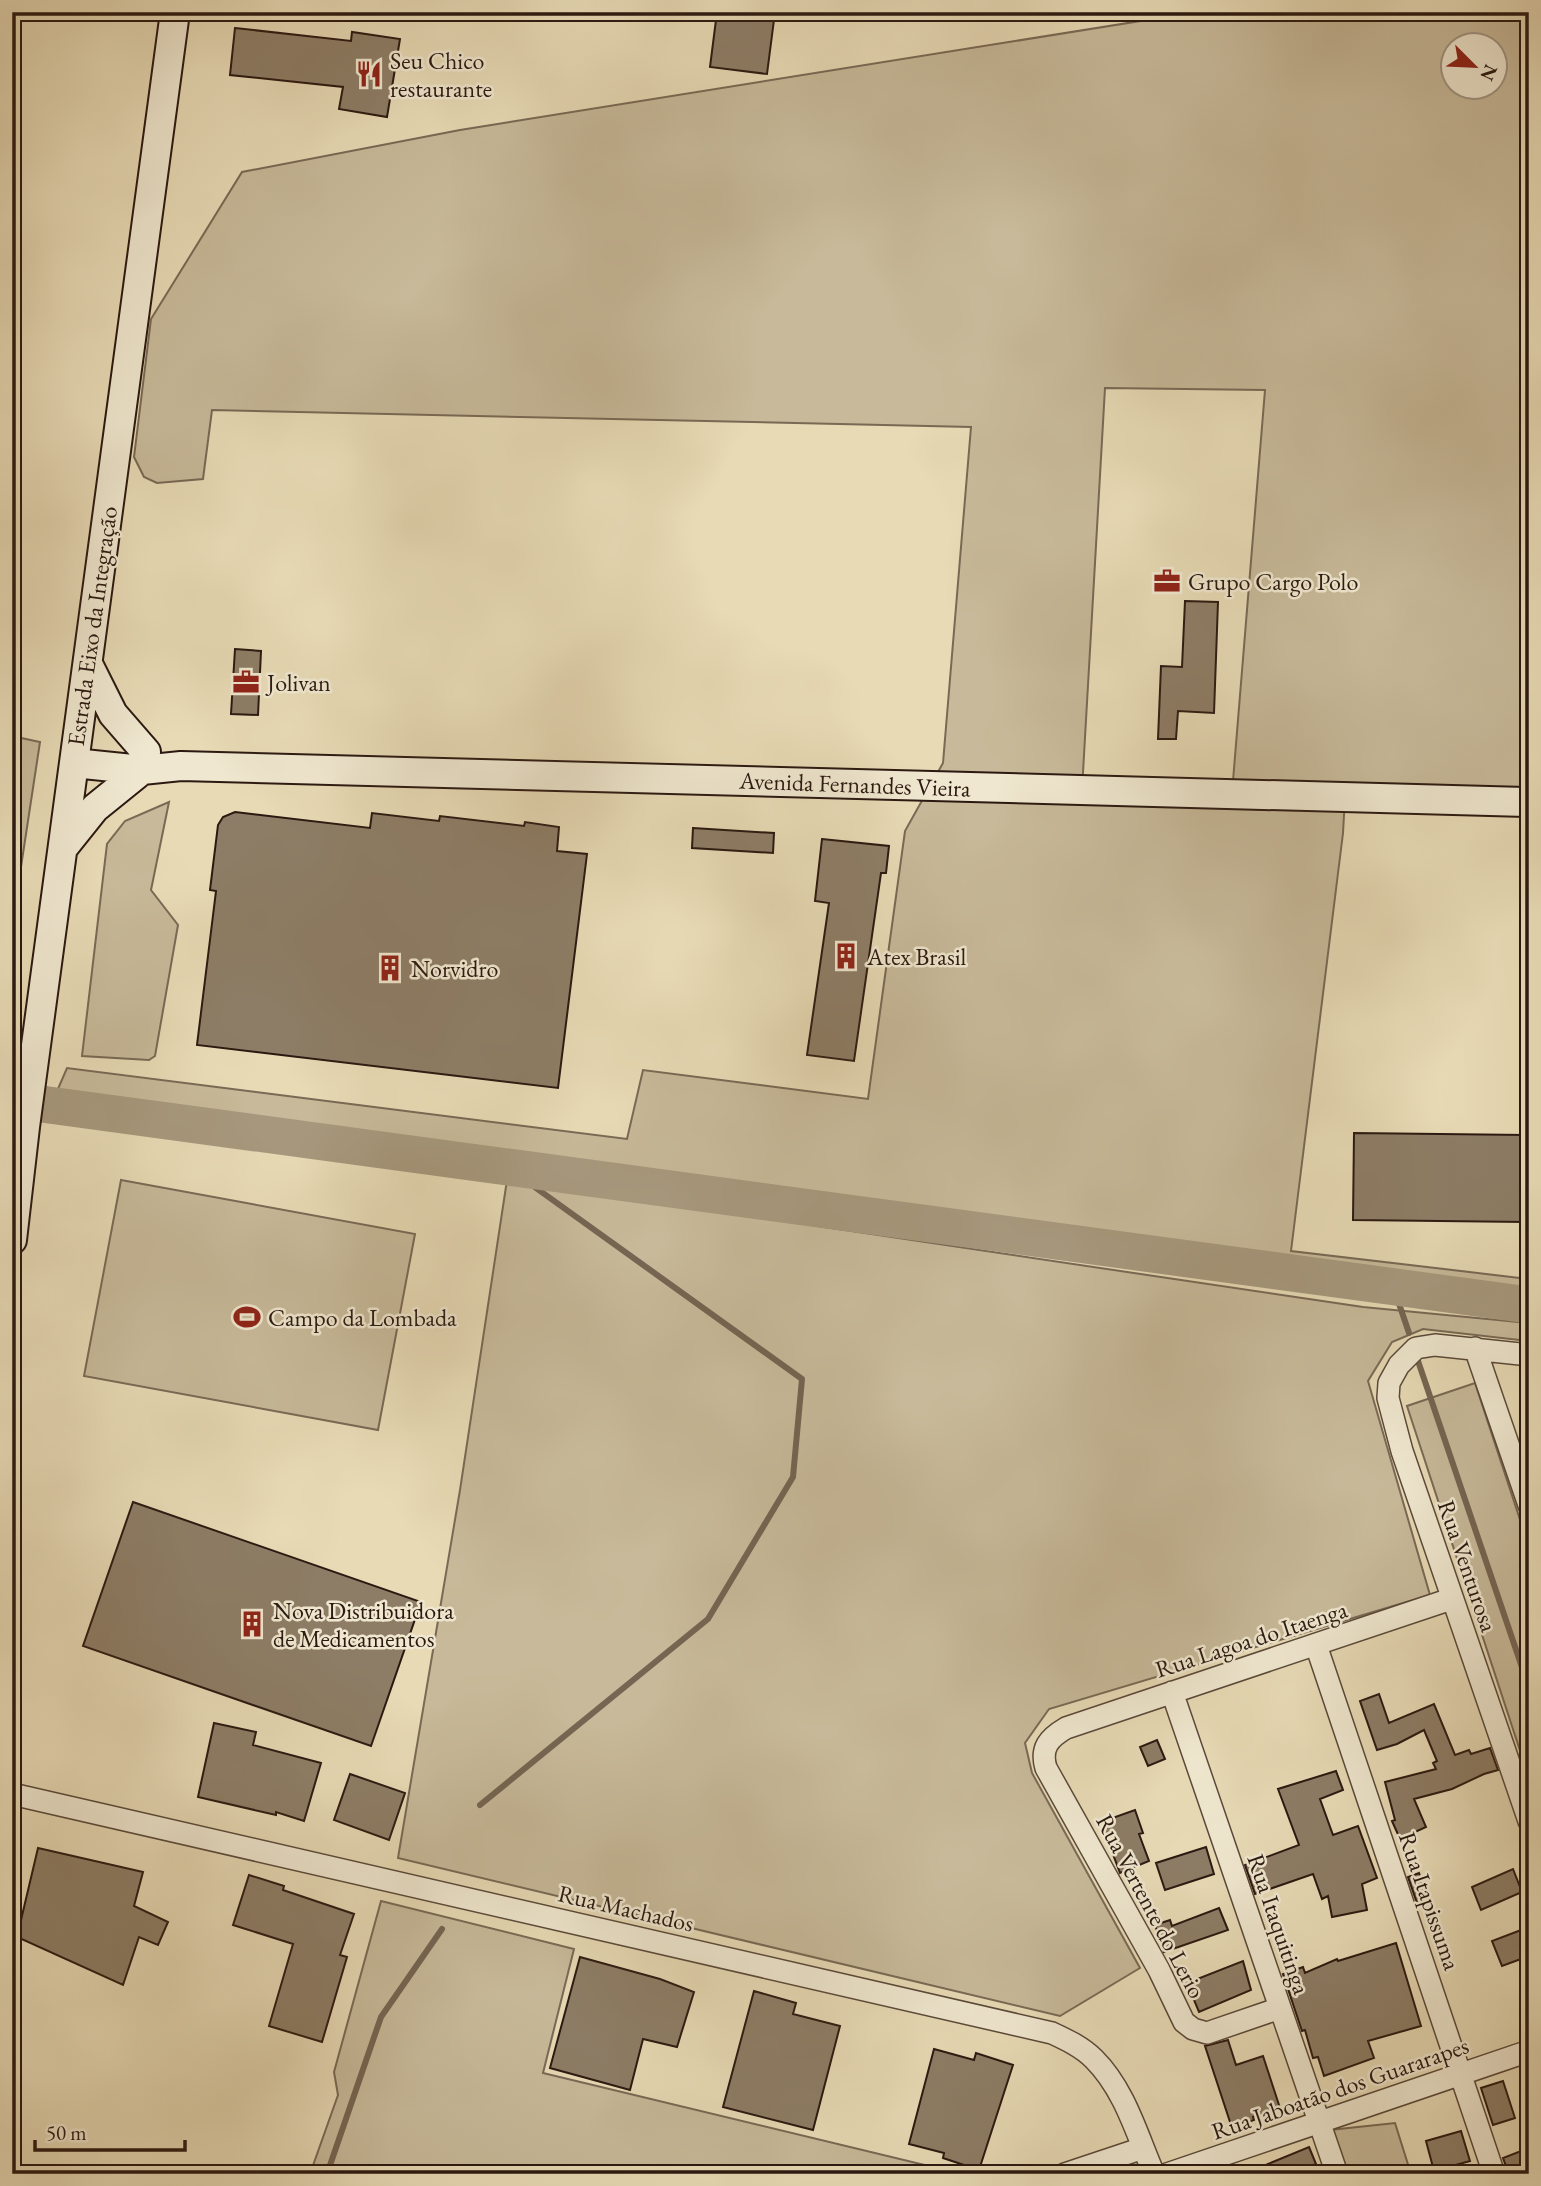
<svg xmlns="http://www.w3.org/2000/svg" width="1541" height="2186" viewBox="0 0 1541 2186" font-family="'EB Garamond',serif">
	<rect width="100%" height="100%" fill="#e7dab5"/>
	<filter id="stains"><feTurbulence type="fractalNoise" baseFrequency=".00286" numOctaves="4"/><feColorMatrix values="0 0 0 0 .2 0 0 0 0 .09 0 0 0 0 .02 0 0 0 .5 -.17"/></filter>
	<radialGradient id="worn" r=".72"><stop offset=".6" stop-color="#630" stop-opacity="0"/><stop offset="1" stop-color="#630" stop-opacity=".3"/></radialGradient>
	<path fill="#c7b999" stroke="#796955" stroke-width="2" fill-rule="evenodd" d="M 1142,12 L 1529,12 L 1529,802 L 1345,797 L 1343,833 L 1291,1251 L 1529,1279 L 1529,1305 L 51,1105 L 67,1068 L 627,1139 L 643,1070 L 868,1099 L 905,831 L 943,763 L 971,427 L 212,410 L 203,479 L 157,483 L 144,477 L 134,457 L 151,319 L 242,172 L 460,130 L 1140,21 ZM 1454,46 L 1496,46 L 1496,88 L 1454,88 ZM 1105,388 L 1265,390 L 1232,793 L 1082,790 Z
		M 12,736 L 40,742 L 12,926 Z
		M 169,802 L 151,890 L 178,925 L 155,1056 L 149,1060 L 82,1056 L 107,844 L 125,821 Z
		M 121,1180 L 415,1234 L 378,1430 L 84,1376 Z
		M 507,1180 L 1363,1307 L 1529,1323 L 1529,1341 L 1423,1329 L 1392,1342 L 1368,1381 L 1430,1595 L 1049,1709 L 1025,1743 L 1032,1773 L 1140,1968 L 1060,2016 L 398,1858 L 460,1490 Z
		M 1475,1383 L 1529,1547 L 1529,1778 L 1407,1406 Z
		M 381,1901 L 574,1949 L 543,2073 L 962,2174 L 310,2174 L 338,2095 L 334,2072 Z
		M 1395,2123 L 1411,2174 L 1338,2174 L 1330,2130 Z"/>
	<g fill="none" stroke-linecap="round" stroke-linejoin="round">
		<path stroke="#756552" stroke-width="6" d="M 1393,1286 L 1409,1333
			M 1417,1358 L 1529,1688
			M 480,1805 L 708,1619 L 793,1477 L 802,1379 L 504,1165
			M 327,2174 L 381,2017 L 442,1929"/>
		<path stroke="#a7987d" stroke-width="37" d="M 12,1100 L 1529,1305"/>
	</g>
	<path fill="#8d7d66" stroke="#2b1911" stroke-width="2" d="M 717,12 L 775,12 L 767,74 L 710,67 Z
		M 235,28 L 351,41 L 352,32 L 400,39 L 387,117 L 339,109 L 343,87 L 230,75 Z
		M 1185,601 L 1218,602 L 1214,713 L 1178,711 L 1176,739 L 1158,739 L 1161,666 L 1182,667 Z
		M 235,649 L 261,651 L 258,715 L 231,714 Z
		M 235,812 L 370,828 L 372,813 L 439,821 L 440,816 L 524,826 L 525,822 L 559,827 L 557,851 L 587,854 L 558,1088 L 197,1045 L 216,891 L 210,890 L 218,825 L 223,817 Z
		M 693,828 L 774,833 L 773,853 L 692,848 Z
		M 822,839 L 889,846 L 886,873 L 881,873 L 854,1061 L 807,1055 L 829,903 L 815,901 Z
		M 1354,1133 L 1529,1135 L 1529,1222 L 1353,1220 Z
		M 133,1502 L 421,1602 L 371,1746 L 83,1646 Z
		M 1379,1694 L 1389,1723 L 1434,1704 L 1455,1755 L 1469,1750 L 1471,1754 L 1490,1748 L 1498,1770 L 1484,1774 L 1452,1789 L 1414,1799 L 1426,1827 L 1400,1839 L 1392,1821 L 1395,1820 L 1385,1782 L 1436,1769 L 1433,1763 L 1437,1761 L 1424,1730 L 1397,1744 L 1377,1750 L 1360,1701 Z
		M 214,1723 L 256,1732 L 253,1745 L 321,1763 L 304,1821 L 276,1812 L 276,1815 L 198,1797 Z
		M 1157,1740 L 1165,1759 L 1148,1766 L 1140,1747 Z
		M 1336,1771 L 1343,1790 L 1320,1799 L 1333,1835 L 1358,1826 L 1377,1878 L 1362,1884 L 1367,1910 L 1332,1917 L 1328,1896 L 1322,1899 L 1313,1874 L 1255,1894 L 1245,1865 L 1299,1845 L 1278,1789 Z
		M 350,1774 L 405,1793 L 389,1840 L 334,1820 Z
		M 1135,1810 L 1143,1833 L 1139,1834 L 1149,1861 L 1120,1873 L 1101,1822 Z
		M 1206,1847 L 1214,1874 L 1165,1890 L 1156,1863 Z
		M 38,1848 L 143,1872 L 134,1906 L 168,1922 L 158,1945 L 139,1937 L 123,1985 L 17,1937 Z
		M 1513,1869 L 1522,1892 L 1481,1910 L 1472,1887 Z
		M 1419,1873 L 1428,1900 L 1417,1903 L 1408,1877 Z
		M 249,1875 L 284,1886 L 283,1890 L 354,1914 L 340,1955 L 347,1957 L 322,2042 L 269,2026 L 293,1944 L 233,1925 Z
		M 1219,1908 L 1228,1930 L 1164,1952 L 1155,1925 L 1170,1920 L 1172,1926 Z
		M 1529,1927 L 1529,1956 L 1502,1966 L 1492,1941 Z
		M 1396,1943 L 1421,2026 L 1368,2041 L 1374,2058 L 1324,2076 L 1318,2057 L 1313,2058 L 1305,2030 L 1302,2031 L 1283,1974 L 1303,1967 L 1305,1973 L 1337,1959 L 1338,1961 Z
		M 580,1957 L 660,1979 L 694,1992 L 677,2047 L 643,2039 L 630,2090 L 550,2068 Z
		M 1243,1961 L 1251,1990 L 1199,2012 L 1187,1983 Z
		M 754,1991 L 796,2003 L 793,2014 L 840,2026 L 813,2130 L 723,2107 Z
		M 1228,2040 L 1236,2065 L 1263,2056 L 1280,2108 L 1253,2117 L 1254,2120 L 1232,2128 L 1205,2046 Z
		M 934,2049 L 974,2060 L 976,2053 L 1013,2065 L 979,2170 L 943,2158 L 944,2153 L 909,2144 Z
		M 1503,2081 L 1515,2118 L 1493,2125 L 1481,2088 Z
		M 1461,2131 L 1470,2161 L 1434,2171 L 1426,2141 Z
		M 1309,2147 L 1316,2164 L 1291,2174 L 1244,2174 Z
		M 1529,2148 L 1529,2174 L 1509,2174 L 1503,2158 Z"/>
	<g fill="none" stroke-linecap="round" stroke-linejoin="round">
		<g stroke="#5a493a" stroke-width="24">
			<path id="minor" d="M 1475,1348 L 1529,1505
				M 1529,1355 L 1435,1345 L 1416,1348 L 1399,1365 L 1389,1383 L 1388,1398 L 1402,1451 L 1529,1821
				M 1316,1645 L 1494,2174
				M 1172,1692 L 1337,2174
				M 12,1794 L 1052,2033 C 1067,2040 1082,2047 1094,2059 C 1125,2090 1137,2135 1154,2174
				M 1280,2008 L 1207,2033 L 1193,2029 L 1184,2022 L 1159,1970 L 1046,1768 C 1040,1748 1049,1738 1066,1728 L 1451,1599
				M 1065,2174 L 1143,2148
				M 1167,2174 L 1529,2051"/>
		</g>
		<g stroke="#2b1911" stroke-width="32">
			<path id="secondary" d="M 88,664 L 113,714 L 146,752
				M 74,763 L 142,770 L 181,766 L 1529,802
				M 63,848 L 95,808 L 142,770
				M 12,1240 L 25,1127 L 175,12"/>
		</g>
		<use href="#minor" stroke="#efe7cf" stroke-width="21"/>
		<use href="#secondary" stroke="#efe7cf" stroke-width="28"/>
	</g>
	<defs>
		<g id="restaurant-bare" transform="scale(2.1)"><path d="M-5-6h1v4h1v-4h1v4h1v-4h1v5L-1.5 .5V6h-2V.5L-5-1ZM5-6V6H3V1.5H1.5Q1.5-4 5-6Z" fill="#8f2418" stroke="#efe7cf" stroke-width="2.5" paint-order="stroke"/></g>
		<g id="office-bare" transform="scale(2.1)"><path d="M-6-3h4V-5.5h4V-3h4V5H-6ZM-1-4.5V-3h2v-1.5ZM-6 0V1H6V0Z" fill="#8f2418" stroke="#efe7cf" stroke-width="2.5" paint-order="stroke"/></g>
		<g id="building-bare" transform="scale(2.1)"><path d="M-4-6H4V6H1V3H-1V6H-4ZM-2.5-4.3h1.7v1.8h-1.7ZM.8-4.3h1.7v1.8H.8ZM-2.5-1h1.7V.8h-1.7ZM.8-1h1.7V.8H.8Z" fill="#8f2418" stroke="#efe7cf" stroke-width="2.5" paint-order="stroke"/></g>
		<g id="stadium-bare" transform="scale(2.1)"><path d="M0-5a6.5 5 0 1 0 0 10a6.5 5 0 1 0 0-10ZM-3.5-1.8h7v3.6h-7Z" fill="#8f2418" stroke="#efe7cf" stroke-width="2.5" paint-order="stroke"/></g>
	</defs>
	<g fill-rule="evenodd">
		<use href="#restaurant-bare" x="369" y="74"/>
		<use href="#office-bare" x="1167" y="581"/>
		<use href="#office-bare" x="246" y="682"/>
		<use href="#building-bare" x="846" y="956"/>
		<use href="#building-bare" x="390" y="968"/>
		<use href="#stadium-bare" x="247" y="1317"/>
		<use href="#building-bare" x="252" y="1624"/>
	</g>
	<g text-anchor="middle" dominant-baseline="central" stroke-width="5" stroke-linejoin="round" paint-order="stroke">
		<g font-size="24" fill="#2b1911" stroke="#efe7cf" text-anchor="start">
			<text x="390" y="60">Seu Chico<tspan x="390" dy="28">restaurante</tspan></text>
			<text x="1188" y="581">Grupo Cargo Polo</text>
			<text x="267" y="682">Jolivan</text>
			<text x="867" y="956">Atex Brasil</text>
			<text x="411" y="968">Norvidro</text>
			<text x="268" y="1317">Campo da Lombada</text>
			<text x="273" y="1610">Nova Distribuidora<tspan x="273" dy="28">de Medicamentos</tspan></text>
		</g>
		<g font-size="24" fill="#2b1911" stroke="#efe7cf">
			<text transform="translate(92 626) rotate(-82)">Estrada Eixo da Integração</text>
			<text transform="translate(855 784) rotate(2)">Avenida Fernandes Vieira</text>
			<text transform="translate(1468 1566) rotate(71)">Rua Venturosa</text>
			<text transform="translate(1251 1639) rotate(-18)">Rua Lagoa do Itaenga</text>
			<text transform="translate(1430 1901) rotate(71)">Rua Itapissuma</text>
			<text transform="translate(1151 1906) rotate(62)">Rua Vertente do Lerio</text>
			<text transform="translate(626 1908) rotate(13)">Rua Machados</text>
			<text transform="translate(1279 1924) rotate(71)">Rua Itaquitinga</text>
			<text transform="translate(1340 2088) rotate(-19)">Rua Jaboatão dos Guararapes</text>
		</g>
	</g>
	<rect width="1541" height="2186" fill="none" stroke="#e7dab5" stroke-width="42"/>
	<rect x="14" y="14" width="1513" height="2158" fill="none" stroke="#2b1911" stroke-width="3.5"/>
	<rect x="21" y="21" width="1499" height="2144" fill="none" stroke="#2b1911" stroke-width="2"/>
	<g transform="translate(1474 66) rotate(114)"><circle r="33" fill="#efe7cf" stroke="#a19583" stroke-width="2"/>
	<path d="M0-5L12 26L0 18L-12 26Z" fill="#8f2418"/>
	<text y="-10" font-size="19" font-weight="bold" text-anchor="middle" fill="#2b1911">N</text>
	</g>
	<path d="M35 2140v10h150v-10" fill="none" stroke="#2b1911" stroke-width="3.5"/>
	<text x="46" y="2140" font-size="21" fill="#2b1911" stroke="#efe7cf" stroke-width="5" paint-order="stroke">50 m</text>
	<rect width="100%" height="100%" filter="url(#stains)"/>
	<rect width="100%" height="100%" fill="url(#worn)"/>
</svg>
